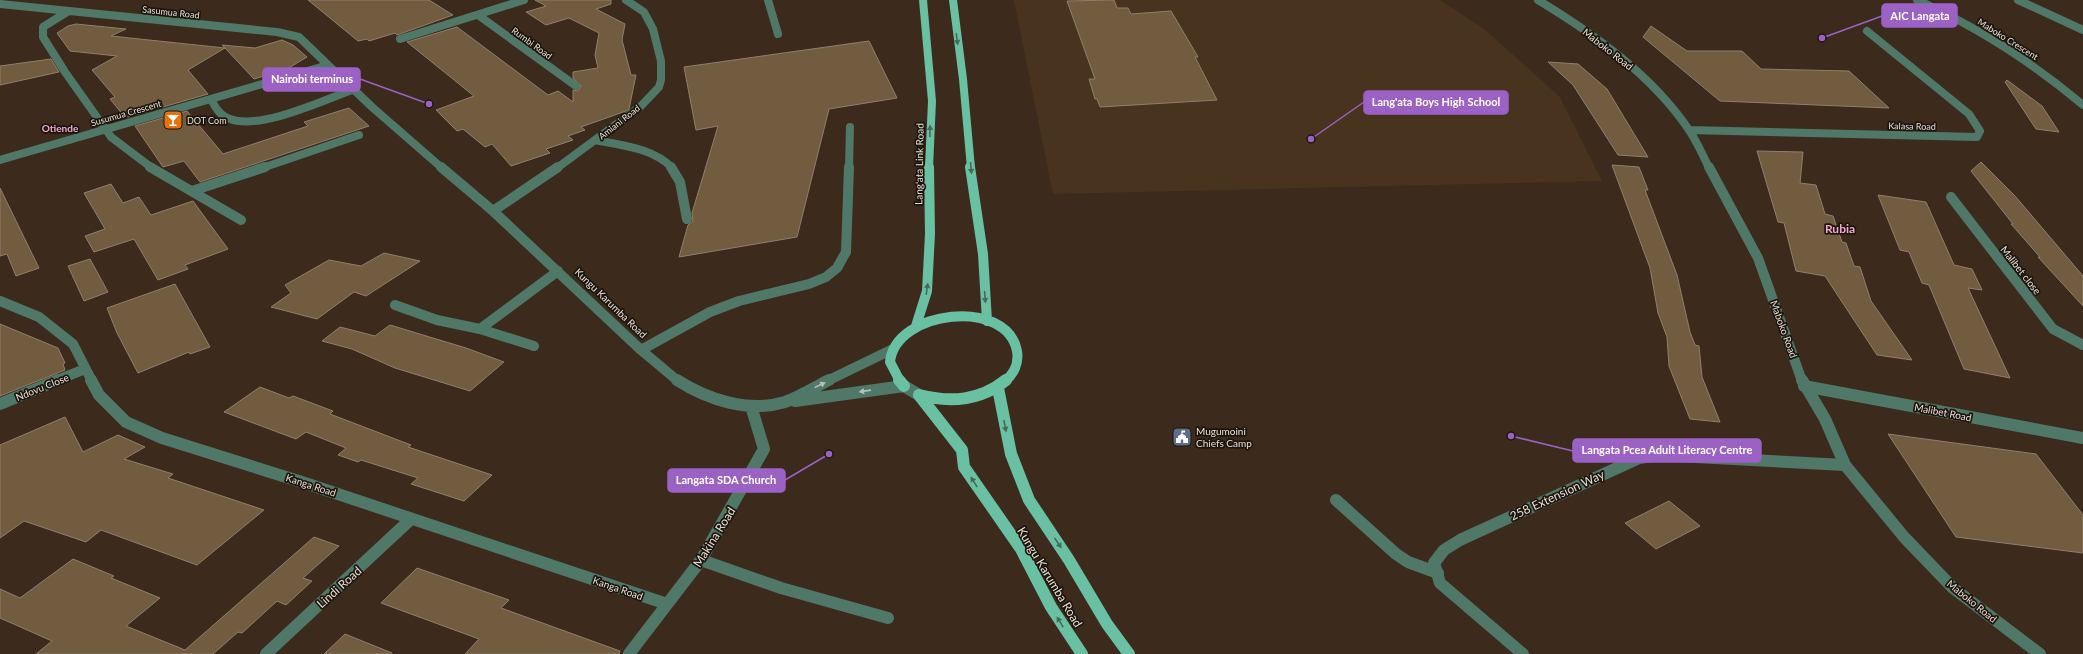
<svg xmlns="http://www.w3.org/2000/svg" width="2083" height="654" viewBox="0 0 2083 654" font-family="Lato,sans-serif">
	<rect width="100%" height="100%" fill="#3c2b1d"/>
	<path fill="#48331f" d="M 1014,0 L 1440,0 L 1484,29 L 1559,96 L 1602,181 L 1053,194 Z"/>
	<path fill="#725c3f" stroke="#8f7f6c" d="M 308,0 L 429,0 L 453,15 L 397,35 L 395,33 L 369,41 L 367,39 L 358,41 Z
		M 535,0 L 611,0 L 611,4 L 596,9 L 625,24 L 622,40 L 631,75 L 636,75 L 629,109 L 626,111 L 581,127 L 585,130 L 568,136 L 573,140 L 546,149 L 550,153 L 511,166 L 492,144 L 485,147 L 463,129 L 457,131 L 436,110 L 474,96 L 407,42 L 457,27 L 548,95 L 558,91 L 573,102 L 573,90 L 578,91 L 581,86 L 573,78 L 573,72 L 598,68 L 595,55 L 599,33 L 569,18 L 546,25 L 526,12 L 546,6 Z
		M 1114,0 L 1117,8 L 1128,8 L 1131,14 L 1171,11 L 1198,57 L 1195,57 L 1217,100 L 1100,107 L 1097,99 L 1095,99 L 1089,79 L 1095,79 L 1067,1 Z
		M 76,24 L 126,29 L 111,36 L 225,48 L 222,45 L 255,48 L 282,40 L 293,45 L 307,57 L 287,69 L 254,79 L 225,48 L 188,70 L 208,94 L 128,117 L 124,116 L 110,99 L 115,97 L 92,70 L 117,56 L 70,51 L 57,33 L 68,26 Z
		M 1651,26 L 1687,51 L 1742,51 L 1761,69 L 1849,71 L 1889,108 L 1720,101 L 1643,37 Z
		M 869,41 L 897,98 L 829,109 L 797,237 L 679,257 L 688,225 L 693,221 L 692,213 L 718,126 L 696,130 L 684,67 Z
		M 51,59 L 59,72 L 0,85 L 0,66 Z
		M 1548,62 L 1578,64 L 1607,89 L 1648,157 L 1618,155 L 1573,85 Z
		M 2007,80 L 2042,106 L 2059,132 L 2036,129 L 2005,82 Z
		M 349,108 L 369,126 L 200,182 L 184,161 L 163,167 L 135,126 L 187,111 L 223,154 L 308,126 L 304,122 Z
		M 1757,151 L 1803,152 L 1800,183 L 1816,185 L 1825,214 L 1833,216 L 1842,242 L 1846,243 L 1854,266 L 1860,267 L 1871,301 L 1912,360 L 1877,355 L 1825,276 L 1796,271 L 1784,223 L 1778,222 Z
		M 1981,162 L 2015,196 L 2083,276 L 2083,306 L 2038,257 L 2040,257 L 2011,224 L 2013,224 L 1971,171 Z
		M 1612,165 L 1639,167 L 1648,190 L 1645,190 L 1677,275 L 1690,332 L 1695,345 L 1699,346 L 1702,377 L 1720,422 L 1690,419 L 1669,366 L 1667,337 L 1658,313 L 1650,268 Z
		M 111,184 L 123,203 L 139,197 L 151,215 L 193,201 L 228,249 L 185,265 L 188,269 L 158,280 L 134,239 L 94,252 L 85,236 L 105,229 L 84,193 Z
		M 0,188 L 39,268 L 16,276 L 7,254 L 0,256 Z
		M 1878,195 L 1926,202 L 1954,265 L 1972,269 L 1982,290 L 1968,288 L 2010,378 L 1964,369 L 1929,285 L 1922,283 L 1909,252 L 1900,250 Z
		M 384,253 L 420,261 L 366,296 L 354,292 L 317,319 L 271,307 L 291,293 L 285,285 L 329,260 L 361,266 Z
		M 90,259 L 108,292 L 84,301 L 68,266 Z
		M 175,284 L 210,347 L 190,354 L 189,352 L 138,373 L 117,333 L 107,308 Z
		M 0,324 L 58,348 L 65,363 L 63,364 L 65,370 L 0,396 Z
		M 390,325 L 466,348 L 504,362 L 470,391 L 395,368 L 352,349 L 322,341 L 340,327 L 375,336 Z
		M 260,387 L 289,398 L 293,396 L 333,411 L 330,414 L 411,445 L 408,447 L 492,475 L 464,501 L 411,484 L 418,478 L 361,460 L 358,462 L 338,455 L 346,448 L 306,432 L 296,439 L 224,412 Z
		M 65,417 L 83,452 L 118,435 L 145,447 L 124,459 L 173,474 L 168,478 L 264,510 L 197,565 L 101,530 L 86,542 L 24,521 L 0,538 L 0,445 Z
		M 1888,434 L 2036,454 L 2083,515 L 2083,553 L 1956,537 Z
		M 1669,501 L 1700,526 L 1656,549 L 1625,523 Z
		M 314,537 L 339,546 L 303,578 L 312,581 L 286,605 L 277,601 L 242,633 L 238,632 L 213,654 L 36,654 L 52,641 L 0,618 L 0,589 L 20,598 L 73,559 L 114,576 L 111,578 L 160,598 L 126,626 L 185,650 Z
		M 417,568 L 509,600 L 501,608 L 620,651 L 619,654 L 465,654 L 479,639 L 381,603 Z
		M 345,634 L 392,653 L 392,654 L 324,654 Z"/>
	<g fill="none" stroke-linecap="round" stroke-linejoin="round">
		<path stroke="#507869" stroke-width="8" d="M 768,0 L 778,34
			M 1538,0 C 1594,34 1652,75 1689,130 C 1697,142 1703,155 1709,168
			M 1917,0 C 1978,27 2032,62 2083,105
			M 2018,0 L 2083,30
			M 0,4 L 277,32 L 299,37 L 328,65
			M 67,12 L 43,27 L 43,37 L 65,72 L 111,137 L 152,168
			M 478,15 L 576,86
			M 400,39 L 524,0
			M 211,99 C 215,107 220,116 230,119 C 260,130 322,101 352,90
			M 1689,130 L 1977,137 L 1980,131 L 1969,114 L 1867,31
			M 595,140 C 620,145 654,148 672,168
			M 0,160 L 328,65 L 372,107 L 442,168
			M 262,168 L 359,135
			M 557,168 L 641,106 L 659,87 L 661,80 L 661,61 L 653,29 L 644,12 L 626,0
			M 849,168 L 850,127"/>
		<path stroke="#507869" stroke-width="10" d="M 150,167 L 241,220
			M 441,167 L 493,211 L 641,350 L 678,381
			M 671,167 L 680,182 L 687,219
			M 1709,167 L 1758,258 L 1802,381
			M 192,191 L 265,167
			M 1951,197 L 2053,329 L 2083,345
			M 493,211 L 558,167
			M 0,301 L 39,317 L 73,344 L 92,381
			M 395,305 L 437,320 L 480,329 L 558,271
			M 480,329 L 534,346
			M 641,350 L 710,312 L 739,301 L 809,284 L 826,277 L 837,268 L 846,252 L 849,167
			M 55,381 L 85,369
			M 827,381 L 893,349"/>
		<path stroke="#507869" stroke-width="12" d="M 91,380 L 99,395 L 126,422 L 162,438 L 305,483 L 667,604
			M 677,380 C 708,400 749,413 785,402 C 800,397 815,387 829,380
			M 1802,380 L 1825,419 L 1845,465 L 1904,537 L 1953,588 L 2040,654
			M 1804,386 L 2083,438
			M 795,401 L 904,386 L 919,395
			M 0,404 L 58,380
			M 1336,500 L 1396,554 L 1408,562 L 1438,573
			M 701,560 L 781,588 L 888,618
			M 266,654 L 411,519
			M 629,654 L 701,560 L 764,449 L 751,406
			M 1523,654 L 1440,583 L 1434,563 L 1444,550 L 1460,540 L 1639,458 L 1658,455 L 1845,465"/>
		<path stroke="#6ac0a3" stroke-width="8" d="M 923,0 L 932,101 L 929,168
			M 953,0 L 963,79 L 971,168"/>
		<path stroke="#6ac0a3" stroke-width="10" d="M 970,167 L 983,254 L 987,321
			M 916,326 L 927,291 L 930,234 L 929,167
			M 900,381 L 890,362 C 895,310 1007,297 1017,351 C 1019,363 1014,374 1005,381"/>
		<path stroke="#6ac0a3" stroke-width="12" d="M 899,380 L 904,386
			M 998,388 L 1011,454 L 1029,500 L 1069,560 L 1107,624 L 1129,654
			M 919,395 C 951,403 980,401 1006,380
			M 919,395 L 962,450 L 964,467 L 1021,549 L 1051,607 L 1082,654"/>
	</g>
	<defs><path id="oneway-solid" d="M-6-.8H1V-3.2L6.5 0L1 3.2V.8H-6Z"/></defs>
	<g fill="#446b59">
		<use href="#oneway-solid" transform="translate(957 39) rotate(83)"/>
		<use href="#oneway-solid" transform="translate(930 131) rotate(-88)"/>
		<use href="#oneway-solid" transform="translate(971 168) rotate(85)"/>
		<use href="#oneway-solid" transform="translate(927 289) rotate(-82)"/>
		<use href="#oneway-solid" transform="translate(985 297) rotate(86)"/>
		<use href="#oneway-solid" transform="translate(1005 426) rotate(79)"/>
		<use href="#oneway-solid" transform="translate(974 482) rotate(-122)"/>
		<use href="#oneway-solid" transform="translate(1058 543) rotate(56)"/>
		<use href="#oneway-solid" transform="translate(1060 622) rotate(-122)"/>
	</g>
	<g fill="#babfb4">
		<use href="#oneway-solid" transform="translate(820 385) rotate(-26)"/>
		<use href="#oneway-solid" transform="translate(865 391) rotate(172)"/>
	</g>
	<defs>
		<g id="bar-square" transform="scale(1)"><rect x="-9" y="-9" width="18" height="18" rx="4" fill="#e8710a" stroke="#1d160f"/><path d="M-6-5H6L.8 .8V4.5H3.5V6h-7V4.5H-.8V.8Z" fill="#fff"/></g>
		<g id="civic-square" transform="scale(1)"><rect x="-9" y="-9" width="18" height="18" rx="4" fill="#5c6f8a" stroke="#1d160f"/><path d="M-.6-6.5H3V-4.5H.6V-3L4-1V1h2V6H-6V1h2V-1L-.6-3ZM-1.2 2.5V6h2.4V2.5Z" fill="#fff"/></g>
	</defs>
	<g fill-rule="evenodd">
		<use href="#bar-square" x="173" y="120"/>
		<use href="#civic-square" x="1182" y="437"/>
	</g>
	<g text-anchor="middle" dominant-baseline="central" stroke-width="3.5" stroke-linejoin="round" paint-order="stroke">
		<g font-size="9" fill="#e8ddd4" stroke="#1d160f">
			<text transform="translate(171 12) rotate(6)">Sasumua Road</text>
			<text transform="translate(2008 39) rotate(32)">Maboko Crescent</text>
			<text transform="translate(532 43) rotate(36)">Rumbi Road</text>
			<text transform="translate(126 113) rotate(-16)">Susumua Crescent</text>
			<text transform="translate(619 122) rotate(-38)">Amiani Road</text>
			<text transform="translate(1912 126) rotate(1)">Kalasa Road</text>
		</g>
		<g font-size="9" fill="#e8ddd4" stroke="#1d160f" text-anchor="start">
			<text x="187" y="120">DOT Com</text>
		</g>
		<g font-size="10" fill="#e8ddd4" stroke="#1d160f">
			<text transform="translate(1608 49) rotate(38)">Maboko Road</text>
			<text transform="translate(919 164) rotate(-89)">Lang'ata Link Road</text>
			<text transform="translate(2021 270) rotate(52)">Malibet close</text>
			<text transform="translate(611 303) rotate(44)">Kungu Karumba Road</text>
			<text transform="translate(1784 329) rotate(70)">Maboko Road</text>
			<text transform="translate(42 387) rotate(-22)">Ndovu Close</text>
			<text transform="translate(1943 412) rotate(11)">Malibet Road</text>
			<text transform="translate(311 485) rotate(18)">Kanga Road</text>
			<text transform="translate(618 588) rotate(19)">Kanga Road</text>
			<text transform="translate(1972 601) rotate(39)">Maboko Road</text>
		</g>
		<g font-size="10" font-weight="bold" fill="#f1a7ce" stroke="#1d160f">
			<text x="60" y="128">Otiende</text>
		</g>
		<g font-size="10" fill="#e8ddd4" stroke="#1d160f" text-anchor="start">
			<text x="1196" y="431">Mugumoini<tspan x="1196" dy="12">Chiefs Camp</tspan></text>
		</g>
		<g font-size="12" font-weight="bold" fill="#f1a7ce" stroke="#1d160f">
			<text x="1840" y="228">Rubia</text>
		</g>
		<g font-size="12" fill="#e8ddd4" stroke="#1d160f">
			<text transform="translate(1557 495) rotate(-25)">258 Extension Way</text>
			<text transform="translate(714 537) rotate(-58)">Makina Road</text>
			<text transform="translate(1050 577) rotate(59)">Kungu Karumba Road</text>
			<text transform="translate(339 587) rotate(-42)">Lindi Road</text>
		</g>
	</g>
	<path fill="none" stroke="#9c61c5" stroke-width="1.5" d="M1822 38L1882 16M429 104L360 79M1311 139L1364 102M1511 436L1573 451M829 454L785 480"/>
	<g fill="#9c61c5" stroke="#1d160f" stroke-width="1.5">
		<circle cx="1822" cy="38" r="4"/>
		<circle cx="429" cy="104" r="4"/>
		<circle cx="1311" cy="139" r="4"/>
		<circle cx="1511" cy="436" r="4"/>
		<circle cx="829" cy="454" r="4"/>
	</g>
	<g fill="#9c61c5" stroke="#9c61c5" stroke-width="1.5">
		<rect x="1882" y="4" width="75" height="23" rx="4"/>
		<rect x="263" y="68" width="97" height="23" rx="4"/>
		<rect x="1364" y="91" width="144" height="23" rx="4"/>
		<rect x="1573" y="439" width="188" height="23" rx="4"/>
		<rect x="668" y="469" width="117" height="23" rx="4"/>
	</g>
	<g font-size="11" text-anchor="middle" font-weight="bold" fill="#fff">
		<text x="1920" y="20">AIC Langata</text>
		<text x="312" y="83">Nairobi terminus</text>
		<text x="1436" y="106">Lang'ata Boys High School</text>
		<text x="1667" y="454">Langata Pcea Adult Literacy Centre</text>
		<text x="726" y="484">Langata SDA Church</text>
	</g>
</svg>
